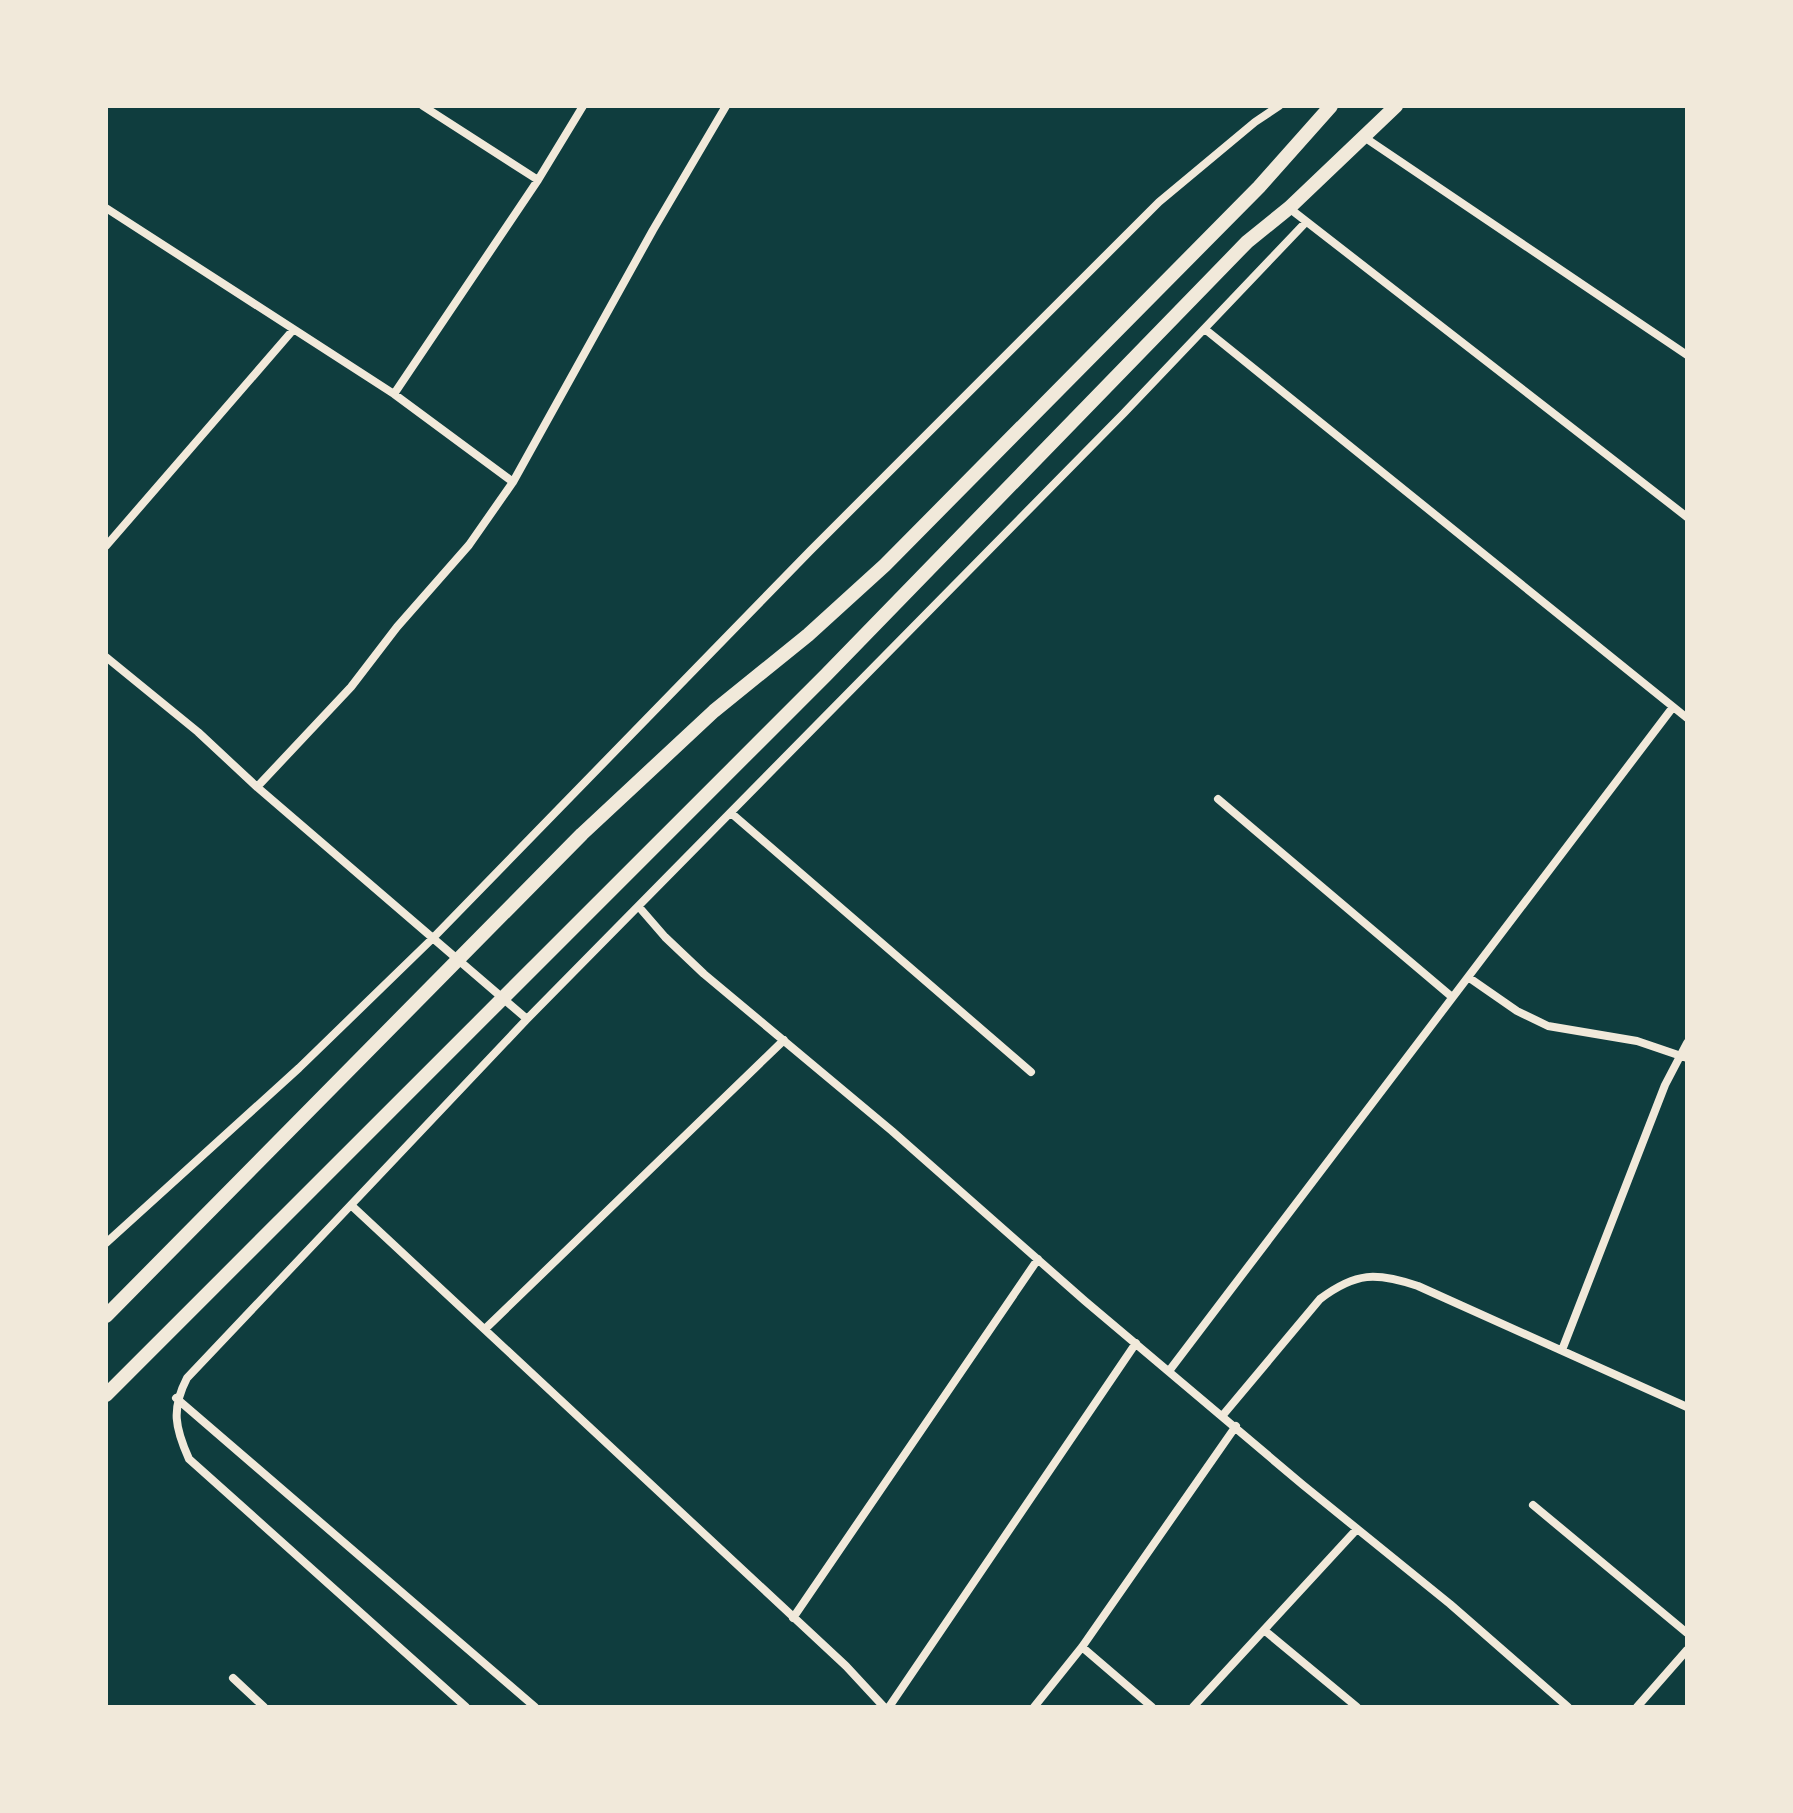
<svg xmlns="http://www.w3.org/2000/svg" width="1793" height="1813" viewBox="0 0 1793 1813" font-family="'Golos Text',sans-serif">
	<rect width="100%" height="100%" fill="#0f3d3e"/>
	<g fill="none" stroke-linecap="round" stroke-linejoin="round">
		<path stroke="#f1e9da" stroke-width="8" d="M 423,106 L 538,180
			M 1364,137 L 1687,355
			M 106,208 L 394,394 L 513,482
			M 1289,208 L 1687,517
			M 1206,330 L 1687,718
			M 394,394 L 538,180 L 583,106
			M 106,546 L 293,330
			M 106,657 L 198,732 L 257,787 L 527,1019
			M 257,787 L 351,687 L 397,627 L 469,545 L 513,482 L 653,230 L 726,106
			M 1218,799 L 1452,997
			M 731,813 L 1031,1072
			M 639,907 L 665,937 L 704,974 L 892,1131 L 1085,1301 L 1303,1485 L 1450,1604 L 1568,1707
			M 1468,977 L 1517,1011 L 1548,1026 L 1637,1041 L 1687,1058
			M 352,1206 L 846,1666 L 884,1707
			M 106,1243 L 299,1068 L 433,938 L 810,551 L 1159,202 L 1255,122 L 1279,106
			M 485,1329 L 784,1040
			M 1562,1350 L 1665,1085 L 1687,1043
			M 1169,1371 L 1673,707
			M 176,1398 L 535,1707
			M 1223,1415 L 1320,1299 C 1356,1272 1376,1272 1418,1286 L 1687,1407
			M 1533,1505 L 1687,1633
			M 793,1618 L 1038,1259
			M 1264,1630 L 1357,1707
			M 1082,1647 L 1152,1707
			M 233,1678 L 264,1707
			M 466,1707 L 189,1459 C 175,1428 171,1409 187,1378 L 527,1019 L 1124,413 L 1306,222
			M 889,1707 L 1136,1343
			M 1034,1707 L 1082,1647 L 1236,1426
			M 1193,1707 L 1357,1529
			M 1637,1707 L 1687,1650"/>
		<path stroke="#f1e9da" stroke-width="14" d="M 106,1316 L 582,834 L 714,711 L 808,635 L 885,565 L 1259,187 L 1331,106
			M 106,1395 L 826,675 L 1247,242 L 1289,208 L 1396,106"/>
	</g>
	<rect width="1793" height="1813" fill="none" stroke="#f1e9da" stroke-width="216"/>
</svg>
